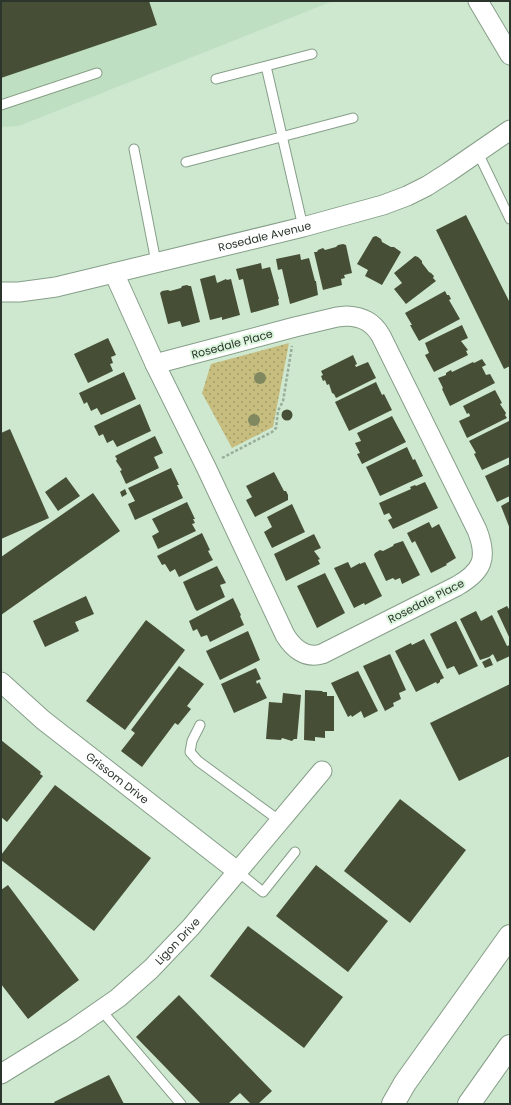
<svg xmlns="http://www.w3.org/2000/svg" width="511" height="1105" viewBox="0 0 511 1105" font-family="Poppins,sans-serif">
	<defs>
		<pattern id="grass-dots" width="8" height="8" patternUnits="userSpaceOnUse"><rect width="8" height="8" fill="#c6bd7f"/><path d="M2 2h.1M6 6h.1" fill="none" stroke="#a19a68" stroke-width="1.8" stroke-linecap="round"/></pattern>
	</defs>
	<rect width="100%" height="100%" fill="#cee8d0"/>
	<path fill="#bfdfc2" d="M 1,1 L 333,1 L 19,126 L 1,127 Z"/>
	<path fill="url(#grass-dots)" d="M 289,343 L 273,427 L 232,448 L 202,393 L 211,364 Z"/>
	<path fill="#464f36" d="M 1,1 L 149,1 L 157,25 L 1,78 Z
		M 466,215 L 510,303 L 510,366 L 504,369 L 436,230 Z
		M 376,236 L 381,239 L 382,242 L 391,247 L 394,247 L 401,252 L 382,285 L 365,276 L 368,270 L 357,264 L 373,237 Z
		M 343,244 L 346,245 L 352,273 L 344,275 L 345,278 L 341,279 L 342,285 L 323,290 L 314,252 L 317,252 L 318,250 L 323,248 L 325,250 L 336,247 L 338,245 Z
		M 300,254 L 301,260 L 309,258 L 315,281 L 316,281 L 318,295 L 290,304 L 282,269 L 278,270 L 276,259 Z
		M 415,256 L 418,257 L 422,261 L 422,263 L 429,272 L 431,273 L 434,276 L 433,278 L 436,281 L 406,304 L 394,289 L 402,283 L 394,273 Z
		M 261,263 L 262,269 L 270,267 L 279,299 L 278,299 L 279,305 L 251,313 L 243,279 L 239,280 L 236,269 Z
		M 215,275 L 217,283 L 226,279 L 227,280 L 231,279 L 240,315 L 222,320 L 222,317 L 210,320 L 200,279 Z
		M 187,285 L 189,286 L 191,286 L 200,322 L 182,327 L 180,321 L 168,324 L 160,293 L 162,291 L 168,290 L 170,291 L 181,288 L 182,286 Z
		M 445,291 L 447,295 L 449,295 L 451,299 L 449,300 L 460,319 L 419,341 L 410,325 L 412,325 L 405,313 Z
		M 462,325 L 468,338 L 461,341 L 468,350 L 466,351 L 468,355 L 434,372 L 425,355 L 429,353 L 425,343 Z
		M 108,338 L 116,355 L 111,357 L 113,363 L 110,364 L 113,371 L 88,383 L 74,354 Z
		M 353,355 L 357,364 L 355,365 L 356,367 L 368,362 L 376,378 L 336,398 L 334,394 L 332,393 L 329,384 L 327,385 L 325,380 L 323,381 L 321,376 L 323,375 L 321,371 Z
		M 482,359 L 486,365 L 482,367 L 486,375 L 490,374 L 495,383 L 450,406 L 442,389 L 443,388 L 438,378 L 446,375 L 446,373 L 451,370 L 452,372 L 473,362 L 474,363 Z
		M 124,372 L 136,399 L 101,415 L 97,408 L 91,411 L 87,402 L 84,404 L 79,393 Z
		M 376,382 L 382,395 L 384,394 L 392,410 L 349,431 L 335,402 Z
		M 495,390 L 502,403 L 500,404 L 506,413 L 505,415 L 507,418 L 467,438 L 459,421 L 470,416 L 469,413 L 467,414 L 463,406 Z
		M 140,404 L 151,431 L 117,447 L 113,440 L 107,443 L 103,434 L 99,436 L 94,426 Z
		M281.5 415a5.5 5.5 0 1 1 11 0a5.5 5.5 0 1 1-11 0Z
		M 392,416 L 406,442 L 362,464 L 357,454 L 360,453 L 355,443 L 361,441 L 357,433 Z
		M 509,421 L 510,457 L 482,470 L 474,454 L 476,453 L 469,441 Z
		M 10,429 L 49,518 L 1,539 L 1,433 Z
		M 155,436 L 163,453 L 154,457 L 159,468 L 126,484 L 120,471 L 122,470 L 116,461 L 117,459 L 115,456 Z
		M 407,447 L 413,460 L 415,459 L 423,476 L 380,496 L 366,467 Z
		M 510,464 L 510,496 L 497,502 L 485,476 Z
		M 171,468 L 179,485 L 177,485 L 183,498 L 135,520 L 128,504 L 135,501 L 128,488 Z
		M 274,472 L 284,491 L 286,491 L 288,495 L 288,500 L 255,517 L 246,500 L 252,497 L 246,486 Z
		M 66,477 L 80,496 L 58,511 L 45,492 Z
		M 425,482 L 438,508 L 393,529 L 388,520 L 392,518 L 389,513 L 384,515 L 379,503 L 411,489 L 410,487 L 415,485 L 416,486 Z
		M 125,489 L 127,494 L 122,497 L 120,492 Z
		M 93,493 L 120,531 L 1,615 L 1,557 Z
		M 510,501 L 510,529 L 501,506 Z
		M 187,502 L 195,519 L 193,519 L 195,523 L 192,524 L 196,531 L 158,549 L 152,536 L 159,532 L 152,519 Z
		M 292,504 L 305,532 L 272,548 L 264,532 L 272,527 L 267,517 Z
		M 429,522 L 432,528 L 439,524 L 456,558 L 446,564 L 447,565 L 431,573 L 415,541 L 412,543 L 407,533 Z
		M 202,533 L 210,550 L 208,551 L 213,560 L 179,577 L 175,569 L 170,572 L 165,564 L 162,565 L 157,556 Z
		M 314,534 L 321,548 L 314,551 L 320,559 L 318,560 L 320,564 L 286,581 L 274,554 Z
		M 403,541 L 420,575 L 402,584 L 400,578 L 395,580 L 393,578 L 386,581 L 374,555 L 375,553 L 380,550 L 383,551 L 393,546 L 394,544 Z
		M 348,562 L 351,568 L 360,563 L 360,564 L 365,562 L 382,596 L 365,605 L 364,603 L 354,608 L 334,568 Z
		M 217,566 L 226,583 L 220,585 L 225,597 L 197,611 L 195,609 L 183,582 Z
		M 325,573 L 345,613 L 317,628 L 297,586 Z
		M 86,596 L 94,614 L 75,622 L 79,631 L 45,647 L 33,621 Z
		M 233,598 L 241,615 L 240,616 L 244,625 L 210,642 L 207,635 L 201,637 L 197,629 L 193,631 L 189,621 Z
		M 507,606 L 509,609 L 510,608 L 510,639 L 497,611 Z
		M 476,611 L 481,621 L 492,615 L 507,646 L 510,645 L 510,656 L 497,662 L 493,654 L 489,657 L 480,660 L 460,619 Z
		M 146,620 L 185,650 L 125,730 L 86,701 Z
		M 456,621 L 478,666 L 459,675 L 454,666 L 447,669 L 430,634 Z
		M 248,631 L 260,660 L 220,680 L 206,651 Z
		M 424,639 L 444,678 L 440,680 L 440,682 L 437,684 L 436,682 L 416,692 L 395,651 L 411,643 L 412,645 Z
		M 390,654 L 406,690 L 399,693 L 401,699 L 393,703 L 394,706 L 385,711 L 363,666 Z
		M 490,658 L 493,665 L 485,668 L 482,662 Z
		M 179,666 L 204,684 L 187,706 L 191,709 L 178,725 L 175,723 L 142,767 L 121,751 L 135,733 L 131,730 Z
		M 256,668 L 261,679 L 256,681 L 257,684 L 259,682 L 267,698 L 234,713 L 221,684 Z
		M 358,671 L 378,711 L 364,718 L 361,711 L 352,717 L 351,715 L 348,717 L 331,683 Z
		M 510,684 L 510,756 L 459,781 L 430,723 Z
		M 305,690 L 322,691 L 323,692 L 327,692 L 327,696 L 334,696 L 334,731 L 325,731 L 325,738 L 315,737 L 315,741 L 304,740 Z
		M 283,693 L 301,695 L 297,739 L 294,739 L 292,741 L 282,738 L 281,740 L 266,739 L 269,702 L 282,703 Z
		M 1,740 L 41,772 L 40,774 L 43,776 L 7,822 L 1,817 Z
		M 55,785 L 151,858 L 94,931 L 1,860 L 1,855 Z
		M 400,799 L 466,850 L 410,923 L 344,871 Z
		M 316,865 L 388,921 L 348,972 L 276,916 Z
		M 8,885 L 79,980 L 28,1019 L 1,984 L 1,890 Z
		M 248,926 L 343,997 L 304,1048 L 210,976 Z
		M 179,995 L 272,1091 L 258,1104 L 251,1104 L 240,1093 L 228,1104 L 201,1104 L 136,1037 Z
		M 109,1075 L 124,1104 L 55,1104 L 54,1102 Z"/>
	<g fill="none" stroke-linecap="round" stroke-linejoin="round">
		<g stroke="#869e88" stroke-width="11">
			<path id="lane" d="M 216,79 L 266,66
				M 1,105 L 97,73
				M 134,149 L 156,262
				M 478,153 L 510,219
				M 186,162 L 353,118
				M 303,227 L 266,66 L 312,54
				M 200,725 L 192,741 L 190,752 L 198,761 L 280,821
				M 237,871 L 263,892 L 295,852
				M 101,1010 L 181,1104"/>
		</g>
		<g stroke="#869e88" stroke-width="21">
			<g id="street">
				<path d="M 478,1 L 510,55"/>
				<path d="M 114,273 L 155,364"/>
				<path id="s1" d="M 1,292 L 19,292 L 56,287 L 303,227 L 383,205 L 407,196 L 427,186 L 449,172 L 510,130"/>
				<path d="M 347,316 C 363,317 373,322 381,336 L 477,530 C 488,558 483,571 457,586 L 322,654 C 305,659 293,648 285,635 L 206,467 L 155,364 L 295,327 L 337,317 Z"/>
				<path id="s2" d="M 1,682 L 43,720 L 237,871"/>
				<path id="s3" d="M 1,1074 L 72,1030 L 118,998 L 151,969 L 191,927 L 322,771"/>
			</g>
		</g>
		<g stroke="#869e88" stroke-width="24">
			<path id="highway" d="M 393,1104 L 405,1083 L 510,936
				M 469,1104 L 510,1046"/>
		</g>
		<path stroke="#98ad9a" stroke-width="2.5" stroke-dasharray="3 2" stroke-linecap="butt" d="M 222,458 L 272,432 L 276,428 L 278,411 L 283,401 L 292,346"/>
		<use href="#lane" stroke="#fff" stroke-width="9"/>
		<use href="#street" stroke="#fff" stroke-width="19"/>
		<use href="#highway" stroke="#fff" stroke-width="22"/>
	</g>
	<g fill="#808860">
		<circle cx="260" cy="378" r="6"/>
		<circle cx="254" cy="420" r="6"/>
	</g>
	<g text-anchor="middle" dominant-baseline="central" stroke-width="4" stroke-linejoin="round" paint-order="stroke">
		<g font-size="11" fill="#2b352c" stroke="#dbf5dd">
			<text stroke="none"><textPath href="#s1" startOffset="270">Rosedale Avenue</textPath></text>
			<text transform="translate(232 344) rotate(-15)">Rosedale Place</text>
			<text transform="translate(426 601) rotate(-27)">Rosedale Place</text>
			<text stroke="none"><textPath href="#s2" startOffset="151">Grissom Drive</textPath></text>
			<text stroke="none"><textPath href="#s3" startOffset="222">Ligon Drive</textPath></text>
		</g>
	</g>
	<rect width="511" height="1105" fill="none" stroke="#2b352c" stroke-width="4"/>
</svg>
